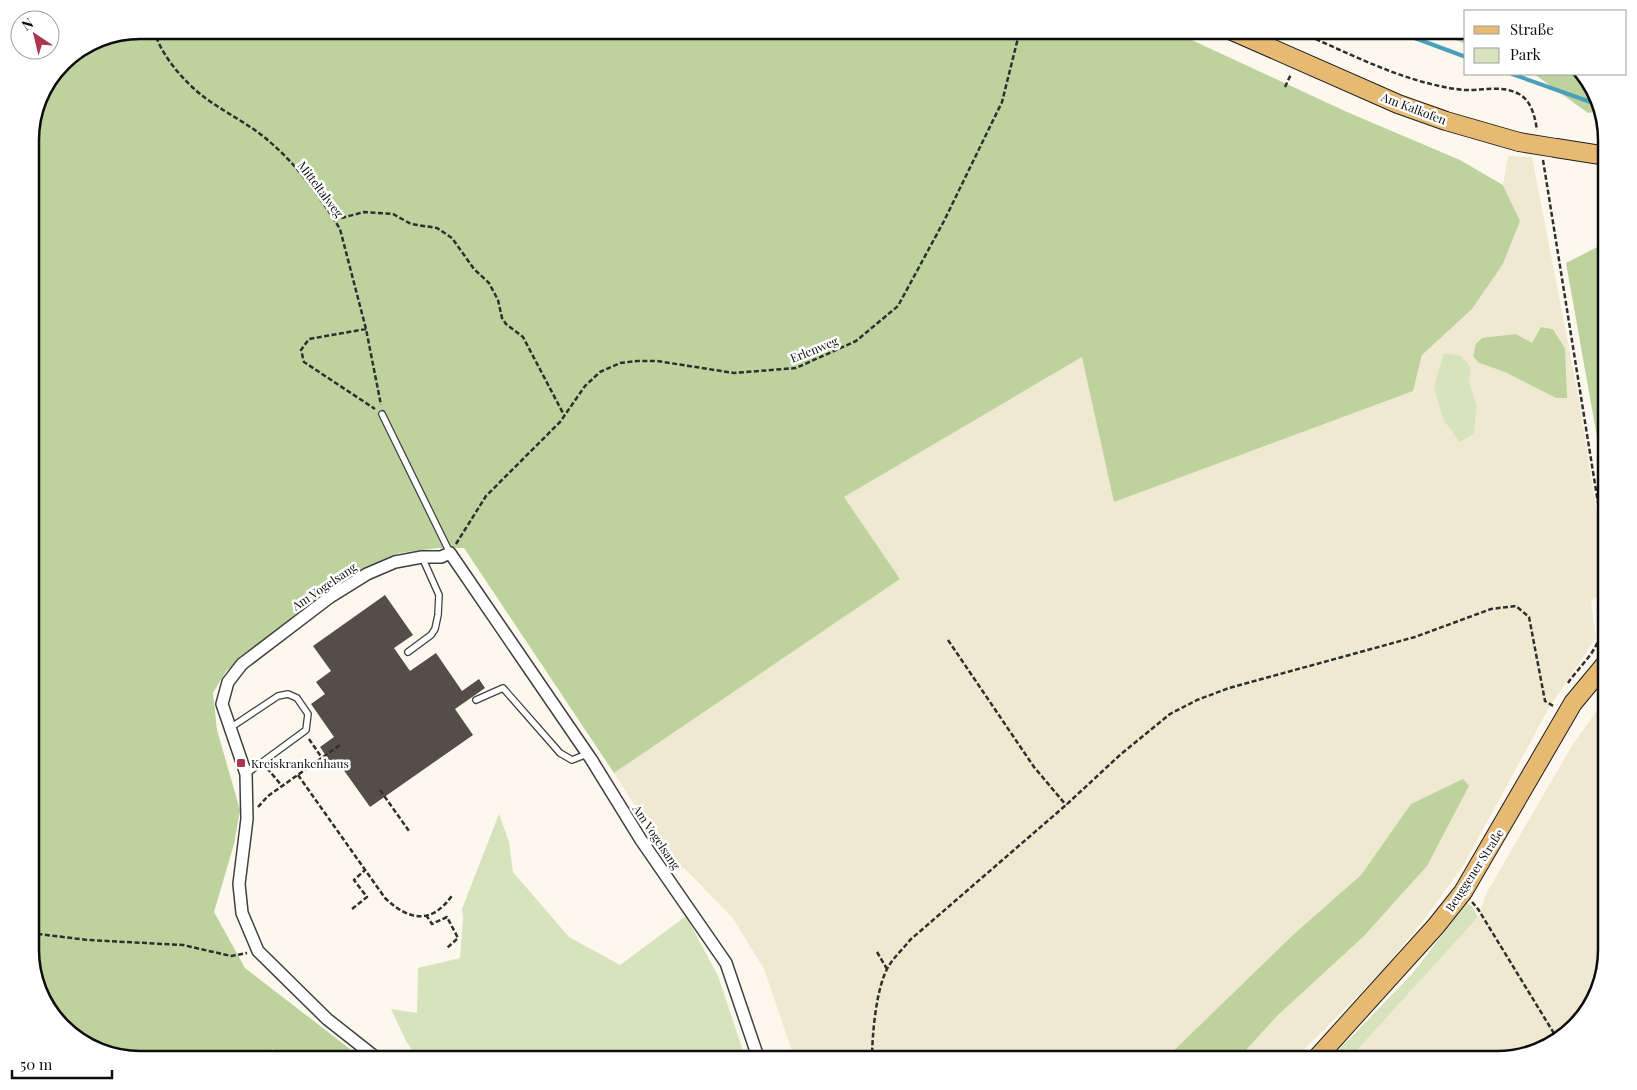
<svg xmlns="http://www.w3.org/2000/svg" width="1637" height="1090" viewBox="0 0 1637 1090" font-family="'Playfair Display',serif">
	<rect width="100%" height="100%" fill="#fdf8ee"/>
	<path fill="#f0e9d1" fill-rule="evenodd" d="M 1508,156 L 1532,157 L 1579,399 L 1607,577 L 1607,590 L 1591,601 L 1596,638 L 1549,708 L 1463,866 L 1423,921 L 1383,970 L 1294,1060 L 1237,1060 L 1277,1016 L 1364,936 L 1427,866 L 1469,786 L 1411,804 L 1361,875 L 1294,934 L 1164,1060 L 795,1060 L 764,969 L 732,917 L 684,868 L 676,870 L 614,773 L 900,579 L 844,497 L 1082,357 L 1413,391 L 1422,355 L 1472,309 L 1503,264 L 1520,221 L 1503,185 ZM 1541,327 L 1553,328 L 1565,347 L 1556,398 L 1505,372 L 1479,363 L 1532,343 ZM 1471,368 L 1469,382 L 1477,406 L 1474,434 L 1460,442 Z
		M 1607,697 L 1607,950 L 1588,1011 L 1552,1045 L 1497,1060 L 1348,1060 L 1478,917 L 1487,892 L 1573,744 Z"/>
	<path fill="#d6e3bc" d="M 1444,353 L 1461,356 L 1471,368 L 1469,382 L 1477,406 L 1474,434 L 1460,442 L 1444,421 L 1434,387 Z
		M 499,814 L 509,842 L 513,872 L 569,937 L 620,965 L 686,916 L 718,976 L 746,1060 L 419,1060 L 406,1041 L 391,1009 L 417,1013 L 418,968 L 460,958 L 463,918 L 462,909 Z
		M 1467,903 L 1472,906 L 1478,917 L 1348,1060 L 1329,1060 L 1412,974 Z"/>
	<path fill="#bdd29d" d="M 140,30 L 1170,30 L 1347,112 L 1460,160 L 1503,185 L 1520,221 L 1503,264 L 1472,309 L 1422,355 L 1413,391 L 1114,502 L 1082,357 L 844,497 L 900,579 L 614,773 L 464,548 L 439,548 L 399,553 L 355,573 L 317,598 L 226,671 L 213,693 L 217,730 L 240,810 L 234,844 L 214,912 L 245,968 L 350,1049 L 348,1060 L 304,1060 L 272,1049 L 270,1060 L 140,1060 L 79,1041 L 45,1005 L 30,957 L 30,133 L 38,98 L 62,62 L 98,38 Z
		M 1428,30 L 1466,30 L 1466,44 Z
		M 1534,74 L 1580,74 L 1596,91 L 1600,111 L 1588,113 Z
		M 1607,242 L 1607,493 L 1566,263 Z
		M 1541,327 L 1553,329 L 1565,348 L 1567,398 L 1556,398 L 1505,372 L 1479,363 L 1473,356 L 1476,344 L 1482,338 L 1516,334 L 1532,343 Z
		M 1463,779 L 1469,786 L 1427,866 L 1364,936 L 1277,1016 L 1237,1060 L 1164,1060 L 1294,934 L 1361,875 L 1411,804 Z"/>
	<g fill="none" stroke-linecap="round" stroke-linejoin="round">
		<path stroke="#49a0bc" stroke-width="4" d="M 1311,30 L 1322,35 L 1349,30
			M 1393,30 L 1466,57
			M 1512,74 L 1599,105"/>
	</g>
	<path fill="#544d4a" d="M 385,595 L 413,635 L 394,648 L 410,671 L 436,653 L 462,691 L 479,679 L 485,688 L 455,709 L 473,735 L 370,807 L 338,762 L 332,765 L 320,747 L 334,737 L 311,704 L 325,694 L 316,682 L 331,671 L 313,646 Z"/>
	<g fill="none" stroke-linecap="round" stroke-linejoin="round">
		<g stroke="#404040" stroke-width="8">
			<path id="lane" d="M 382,414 L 450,553
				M 408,652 L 431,635 L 435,629 L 438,615 L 439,595 L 422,557
				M 476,700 L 503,688 L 560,753 L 572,760 L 587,754
				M 230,728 L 278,696 L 288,694 L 297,698 L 308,714 L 306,730 L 246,774"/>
		</g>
		<g stroke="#404040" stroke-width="14">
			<path id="street" d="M 379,1060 L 327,1019 L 258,951 L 242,913 L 239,884 L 247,819 L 246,774 L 222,704 L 228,682 L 242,664 L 330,597 L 367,574 L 395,562 L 422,557 L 441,557 L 450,553 L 591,759 L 641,840 L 726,963 L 759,1060"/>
		</g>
		<g stroke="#1e1e1e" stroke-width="20">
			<path id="primary" d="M 1230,30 L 1398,104 L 1446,121 L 1519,142
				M 1556,148 L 1607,156
				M 1315,1060 L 1436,926 L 1463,892 L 1573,703 L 1607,662"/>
		</g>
		<path stroke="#2f2f2f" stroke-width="2.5" stroke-dasharray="5 2.5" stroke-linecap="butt" d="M 154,30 C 160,54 184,82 204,97 C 225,113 250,124 270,142 C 298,166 321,198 340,229 L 366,329 L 381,405
			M 1295,30 C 1347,52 1400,81 1456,89 C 1478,93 1498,83 1519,94 C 1532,101 1535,118 1537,130
			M 1285,87 L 1291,74
			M 1543,160 L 1607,559
			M 334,220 L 364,212 L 393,214 L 411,224 L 437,228 L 452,238 L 474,269 L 489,283 L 498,300 L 502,318 L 506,324 L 523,337 L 564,415
			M 366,329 L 309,339 L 301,350 L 304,362 L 375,409
			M 456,544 L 486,496 L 560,422 L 585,386 L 600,372 L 620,363 L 637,361 L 657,361 L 734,373 L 796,368 L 856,341 L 898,306 L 944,221 L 1002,102 L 1020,30
			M 948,640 L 1034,767 L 1066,805
			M 1568,683 C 1578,668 1597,652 1600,634 C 1602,621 1591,605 1607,599
			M 309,739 L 322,758
			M 267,768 L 282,786
			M 298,775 L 385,898 C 410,922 433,924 453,894
			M 380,790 L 409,831
			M 258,807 L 268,796 L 340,745
			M 1472,902 L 1478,909 L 1558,1040
			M 352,909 L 367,897 L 354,880 L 365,870
			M 426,915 L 432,924 L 447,917 L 458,938 L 447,948
			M 30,933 L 88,940 L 183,945 L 231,956 L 247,953
			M 877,952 L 887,969
			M 872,1060 C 872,1036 876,984 890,964 C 896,955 904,948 910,940 L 1066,805 L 1121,754 L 1170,714 L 1197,700 L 1229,688 L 1415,637 L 1491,609 L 1516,606 L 1529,617 L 1545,701 L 1555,707"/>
		<use href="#lane" stroke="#fff" stroke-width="5.5"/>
		<use href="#street" stroke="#fff" stroke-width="11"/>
		<use href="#primary" stroke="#e7ba74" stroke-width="18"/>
		<g stroke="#1e1e1e" stroke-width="20" stroke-linecap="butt">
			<path id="primary-bridge" d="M 1519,142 L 1556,148"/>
		</g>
		<use href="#primary-bridge" stroke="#e7ba74" stroke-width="18"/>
	</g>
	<rect fill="#ab364e" stroke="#fff" stroke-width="2" x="236" y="758" width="10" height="10" rx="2.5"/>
	<g text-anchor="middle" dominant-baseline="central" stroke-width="5" stroke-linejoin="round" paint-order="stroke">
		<g font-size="12" fill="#0d0d0d" stroke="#fff">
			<text transform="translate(1414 108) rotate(21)">Am Kalkofen</text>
			<text transform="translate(321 189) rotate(53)">Mitteltalweg</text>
			<text transform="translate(814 349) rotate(-22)">Erlenweg</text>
			<text transform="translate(324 586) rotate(-34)">Am Vogelsang</text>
			<text transform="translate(657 837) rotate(56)">Am Vogelsang</text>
			<text transform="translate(1474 870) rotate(-57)">Beuggener Straße</text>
		</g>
		<g font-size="12" fill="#0d0d0d" stroke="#fff" text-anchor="start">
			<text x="251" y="763">Kreiskrankenhaus</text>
		</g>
	</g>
	<path d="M0 0H1637V1090H0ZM140 39H1497A101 101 0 0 1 1598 140V950A101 101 0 0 1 1497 1051H140A101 101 0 0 1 39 950V140A101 101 0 0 1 140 39Z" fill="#fff" fill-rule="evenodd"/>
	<path fill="none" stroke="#0d0d0d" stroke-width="2.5" d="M140 39H1497A101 101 0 0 1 1598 140V950A101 101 0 0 1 1497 1051H140A101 101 0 0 1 39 950V140A101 101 0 0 1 140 39Z"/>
	<rect x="1464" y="10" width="162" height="65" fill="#ffffff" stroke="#9e9e9e"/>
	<rect x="1474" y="26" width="25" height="8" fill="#e7ba74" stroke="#9e9e9e"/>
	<text x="1510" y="35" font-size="15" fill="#0d0d0d">Straße</text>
	<rect x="1474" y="48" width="25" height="15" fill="#d6e3bc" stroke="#9e9e9e"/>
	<text x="1510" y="60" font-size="15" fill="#0d0d0d">Park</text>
	<g transform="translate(35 35) rotate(325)"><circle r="24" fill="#ffffff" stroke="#9e9e9e"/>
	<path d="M0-4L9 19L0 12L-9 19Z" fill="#ab364e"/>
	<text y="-8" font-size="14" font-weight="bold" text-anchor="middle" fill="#0d0d0d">N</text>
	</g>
	<path d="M12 1070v8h100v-8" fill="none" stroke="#0d0d0d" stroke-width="2.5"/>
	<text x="20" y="1070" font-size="15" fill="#0d0d0d" stroke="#ffffff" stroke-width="4" paint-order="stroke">50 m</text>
</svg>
